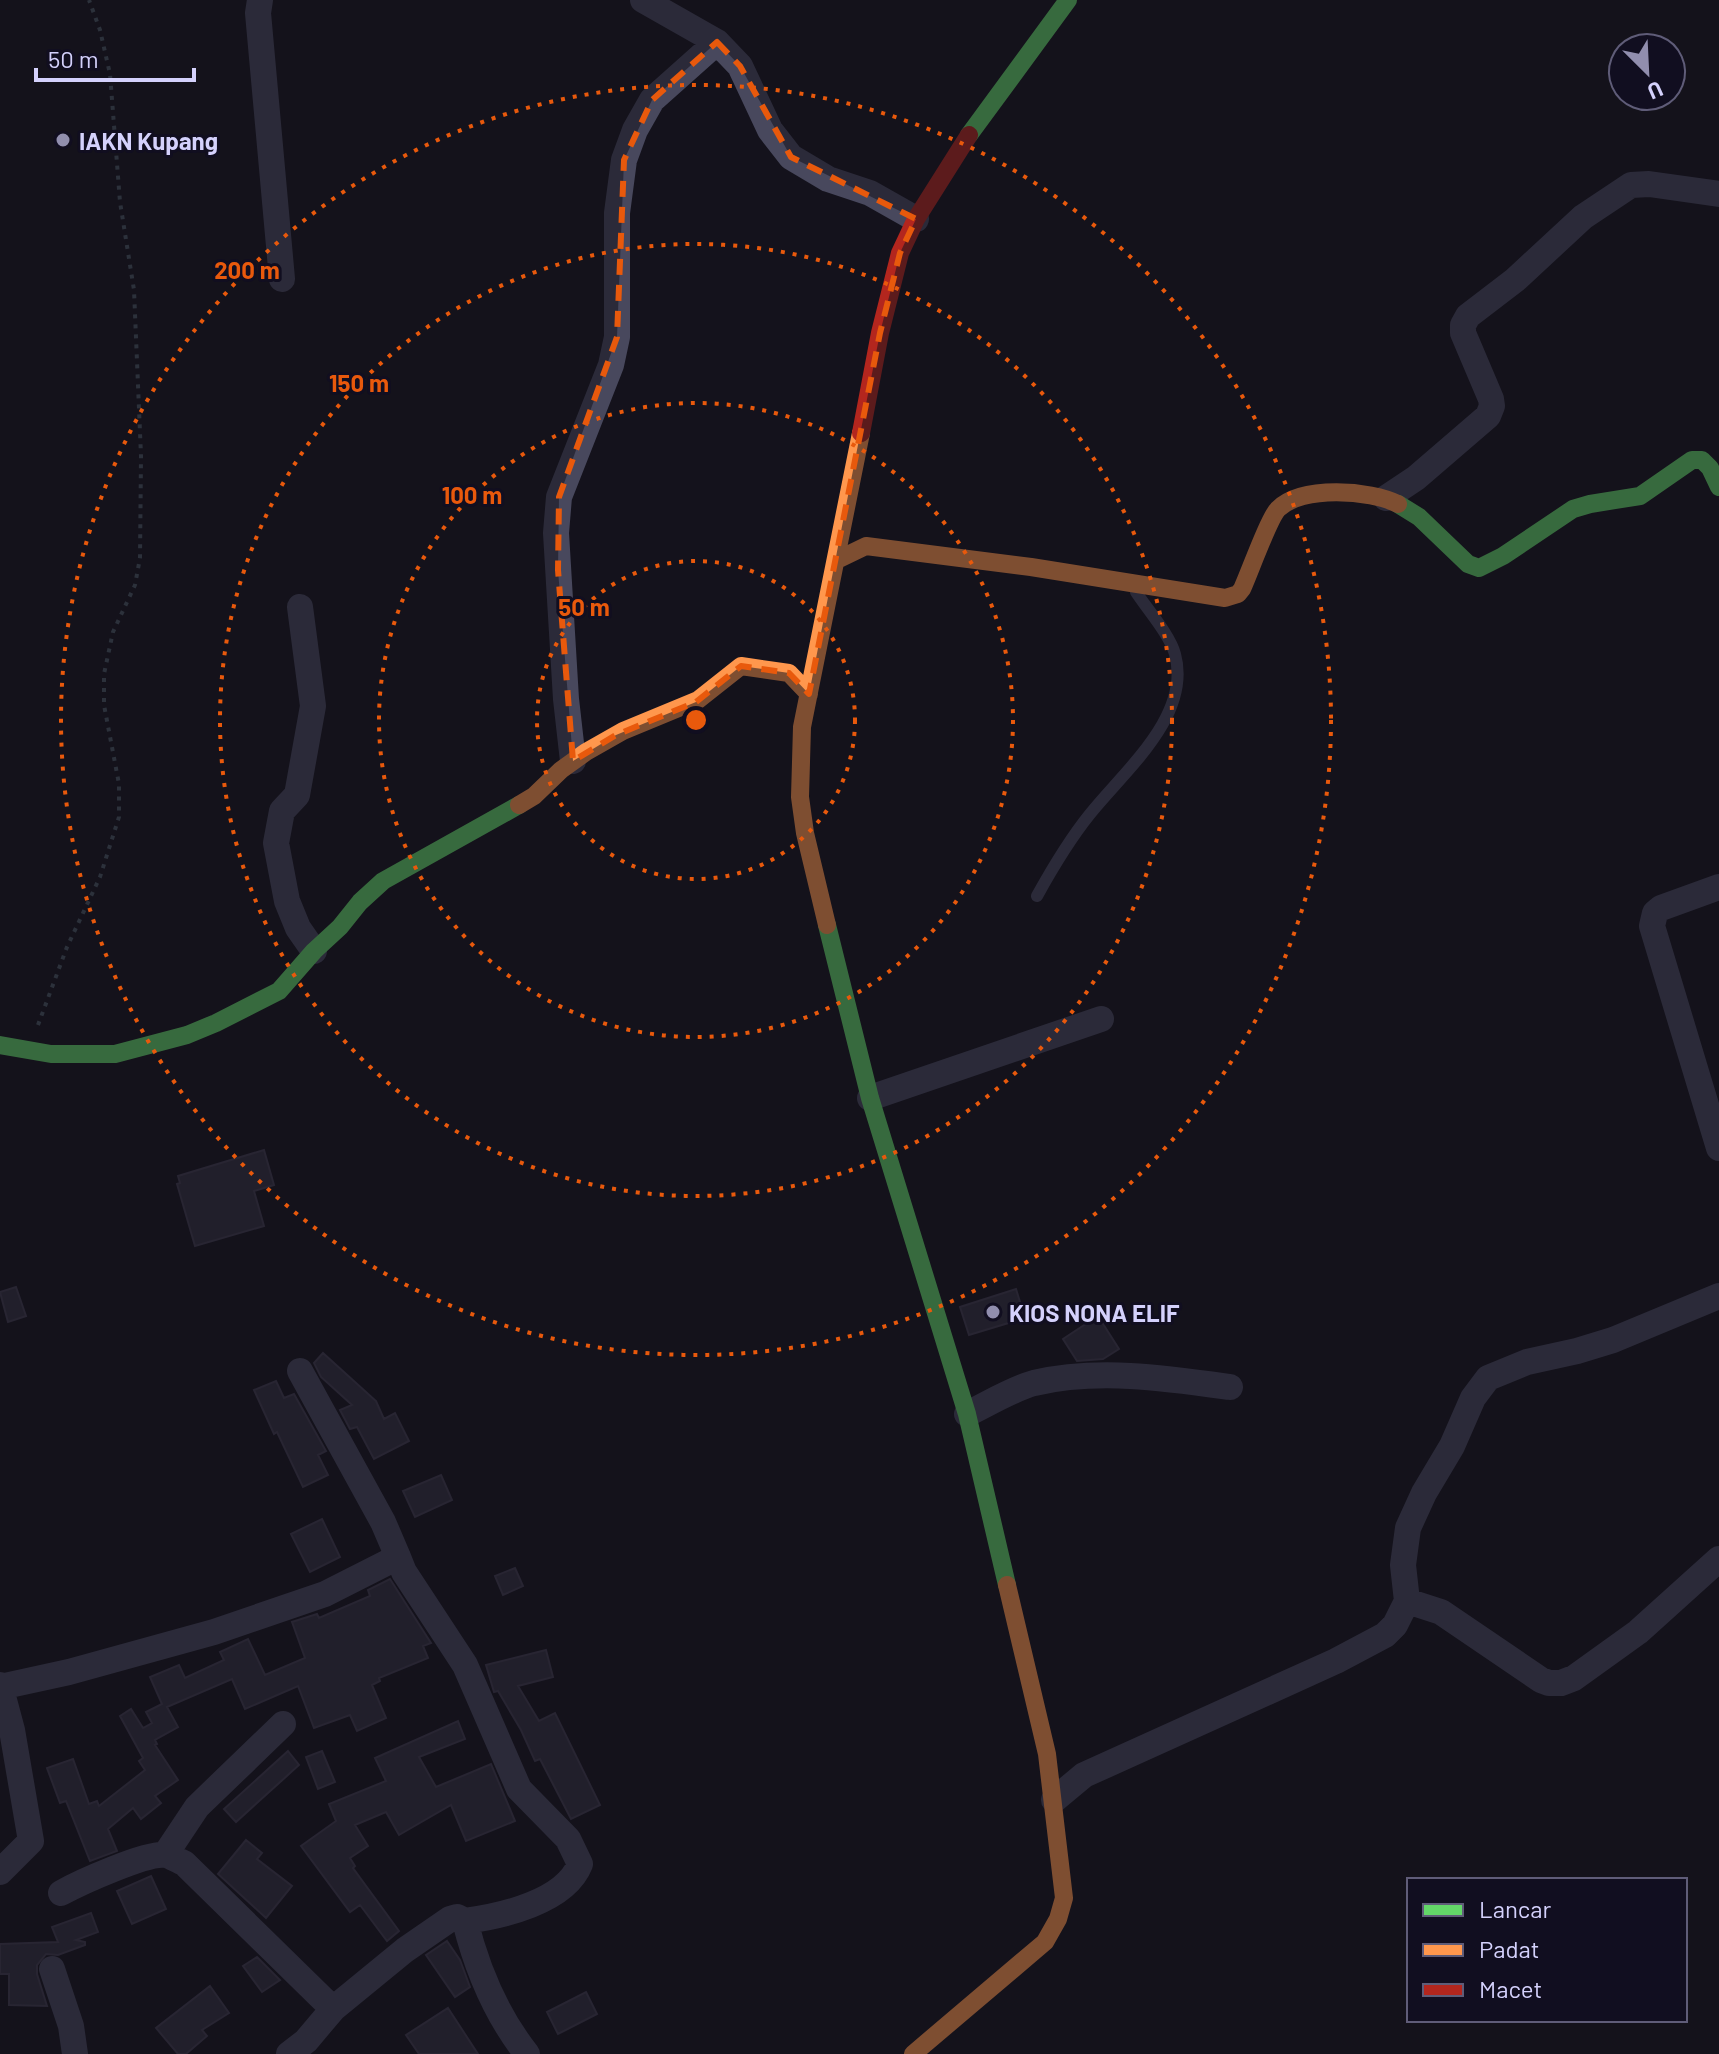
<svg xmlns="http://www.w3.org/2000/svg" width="1719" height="2054" viewBox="0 0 1719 2054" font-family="Barlow,sans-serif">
	<rect width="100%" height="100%" fill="#14121c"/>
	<path fill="#32303e" stroke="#403c4f" stroke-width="2" d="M 264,1150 L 274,1185 L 254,1191 L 264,1226 L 195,1246 L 177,1184 L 180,1183 L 178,1176 Z
		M 16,1287 L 26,1316 L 8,1322 L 0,1292 Z
		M 1016,1289 L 1025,1318 L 969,1335 L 960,1307 Z
		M 1098,1316 L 1119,1349 L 1103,1359 L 1077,1361 L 1063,1339 Z
		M 323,1353 L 376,1401 L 384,1419 L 395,1413 L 409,1441 L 374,1459 L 357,1427 L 350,1429 L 340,1410 L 352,1405 L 321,1377 L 314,1363 Z
		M 276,1381 L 284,1398 L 294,1394 L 326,1451 L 318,1455 L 328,1475 L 303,1487 L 277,1432 L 274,1434 L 254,1390 Z
		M 441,1475 L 452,1500 L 415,1517 L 403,1491 Z
		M 322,1519 L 340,1557 L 310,1572 L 291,1534 Z
		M 515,1568 L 523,1586 L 503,1595 L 495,1576 Z
		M 390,1579 L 431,1643 L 423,1646 L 428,1658 L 379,1678 L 380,1681 L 372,1685 L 386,1718 L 357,1731 L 350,1715 L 314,1728 L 298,1686 L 245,1709 L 232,1679 L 167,1707 L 178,1727 L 155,1740 L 157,1744 L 155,1745 L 178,1780 L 155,1796 L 161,1803 L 141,1819 L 133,1808 L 108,1829 L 117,1851 L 90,1861 L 66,1801 L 60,1803 L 47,1768 L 73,1759 L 89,1804 L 97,1801 L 99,1806 L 145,1770 L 139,1761 L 143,1758 L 120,1716 L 131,1709 L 143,1728 L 152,1723 L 146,1712 L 162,1704 L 150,1677 L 179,1665 L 185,1678 L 224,1660 L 220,1652 L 248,1639 L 265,1675 L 305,1658 L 292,1622 L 317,1614 L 319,1618 L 370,1596 L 368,1590 Z
		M 546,1650 L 553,1677 L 518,1686 L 539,1721 L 555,1713 L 600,1805 L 571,1819 L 540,1759 L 535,1761 L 521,1730 L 498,1691 L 494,1692 L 486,1665 Z
		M 458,1721 L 465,1739 L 419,1757 L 436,1787 L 491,1764 L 515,1821 L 466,1841 L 451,1805 L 399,1835 L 386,1812 L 355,1825 L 368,1846 L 350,1858 L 355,1866 L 353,1868 L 399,1931 L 387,1941 L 360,1905 L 350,1912 L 301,1846 L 336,1821 L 329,1804 L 386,1781 L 375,1758 Z
		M 288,1751 L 299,1765 L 236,1822 L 224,1809 Z
		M 322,1751 L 335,1782 L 318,1789 L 306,1757 Z
		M 246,1840 L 262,1853 L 257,1859 L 292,1886 L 266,1918 L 218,1874 Z
		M 151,1876 L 166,1909 L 132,1924 L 117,1891 Z
		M 91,1913 L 98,1932 L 76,1940 L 85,1942 L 85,1945 L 58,1955 L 46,1954 L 37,1965 L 37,1974 L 47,2006 L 9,2005 L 9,1974 L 0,1974 L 0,1944 L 58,1942 L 52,1927 Z
		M 447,1941 L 460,1960 L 470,1987 L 455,1997 L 426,1955 Z
		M 257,1957 L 280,1980 L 262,1992 L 243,1966 Z
		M 210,1986 L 229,2013 L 202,2030 L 207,2036 L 186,2054 L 178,2054 L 156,2028 Z
		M 586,1992 L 597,2014 L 558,2034 L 547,2012 Z
		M 448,2008 L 478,2054 L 419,2054 L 406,2035 Z"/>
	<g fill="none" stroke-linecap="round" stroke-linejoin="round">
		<path stroke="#4a5863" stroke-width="4" stroke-dasharray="4 6" stroke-linecap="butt" d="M 38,1025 L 67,947 L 100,877 L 119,817 L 119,784 L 104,705 L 104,674 L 113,632 L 135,585 L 140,558 L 141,456 L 134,290 L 120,202 L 110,74 L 100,30 L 89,0"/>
		<path stroke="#48485d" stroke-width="12" d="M 1037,896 C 1053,867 1069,840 1090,814 C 1124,771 1192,716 1175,654 C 1170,635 1147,609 1136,592"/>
		<path stroke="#48485d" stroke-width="26" d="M 260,0 L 258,13 L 282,279
			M 643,0 L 717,42 L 740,66 L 770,130 L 791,157 L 828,179 L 870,193 L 916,219
			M 1386,498 L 1416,478 L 1488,416 L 1492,406 L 1491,399 L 1463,333 L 1463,325 L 1468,316 L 1515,280 L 1583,217 L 1631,185 L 1649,184 L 1719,194
			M 300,607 L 313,706 L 297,795 L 282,811 L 276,843 L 287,901 L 298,928 L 314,951
			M 573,761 L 566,699 L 556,533 L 559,497 L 611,365 L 617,337 L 617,213 L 624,160 L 635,130 L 652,100 L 717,42
			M 1719,887 L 1661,908 L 1655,913 L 1652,926 L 1719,1148
			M 870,1098 L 1101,1019
			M 300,1371 L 383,1522 L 398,1557
			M 967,1414 C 988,1404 1012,1389 1034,1383 C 1098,1368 1166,1378 1230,1387
			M 1407,1601 L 1441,1612 L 1541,1680 L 1549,1683 L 1561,1683 L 1574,1678 L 1638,1632 L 1719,1559
			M 0,1685 L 12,1730 L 31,1841 L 0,1872
			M 0,1687 L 69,1672 L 214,1632 L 325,1594 L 398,1557 L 404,1572 L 465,1665 L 519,1789 L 568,1839 L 580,1864 C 565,1902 502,1916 465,1921
			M 1054,1800 L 1084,1775 L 1336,1661 L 1385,1635 L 1395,1625 L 1407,1601 L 1403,1565 L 1408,1528 L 1424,1493 L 1452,1446 L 1473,1398 L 1488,1378 L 1527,1362 L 1577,1351 L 1613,1340 L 1719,1296
			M 165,1855 L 197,1807 L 283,1724
			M 61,1893 C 79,1883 147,1852 166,1855 C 171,1856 178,1861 184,1863 L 333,2009
			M 52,1969 L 71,2026 L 75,2054
			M 289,2054 L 306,2041 L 333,2009 L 405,1950 L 450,1919 L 457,1917 L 465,1921 C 477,1969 496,2015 527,2054"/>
		<path stroke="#63d668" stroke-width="18" d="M 969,135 L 1068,0
			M 1398,504 L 1419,517 L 1468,564 L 1479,568 L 1503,556 L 1573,509 L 1590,504 L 1640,496 L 1692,460 L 1702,460 L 1710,468 L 1719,487
			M 827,925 L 870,1098 L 967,1414 L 1007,1585
			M 0,1045 L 51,1054 L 115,1054 L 187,1035 L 216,1023 L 279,991 L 314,951 L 340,927 L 360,902 L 383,881 L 519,805"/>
		<path stroke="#ff974d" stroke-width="18" d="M 837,560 L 866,546 L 1031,567 L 1225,598 L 1238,594 L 1242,589 C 1249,574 1269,518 1278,509 C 1302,485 1370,490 1398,504
			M 519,805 L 534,796 L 561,770 L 586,752 L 623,731 L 698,700 L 741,666 L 789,673 L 809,694
			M 827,925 L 805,833 L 800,797 L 802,727 L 861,433
			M 913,2054 L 1045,1942 L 1058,1919 L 1064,1898 L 1047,1754 L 1007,1585"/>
		<path stroke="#b3261e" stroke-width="18" d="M 861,433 L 880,333 L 900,253 L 916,219 L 969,135"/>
	</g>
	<path d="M0 0H1719V2054H0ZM 717,42 L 740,66 L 791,157 L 916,219 L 900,253 L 880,333 L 809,694 L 789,673 L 741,666 L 696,702 L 616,735 L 573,761 L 558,570 L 559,497 L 617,337 L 624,160 L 652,100 Z" fill="#14121c" fill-opacity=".55" fill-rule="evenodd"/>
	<path fill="none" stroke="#e8590c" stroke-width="6" stroke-dasharray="16 10" stroke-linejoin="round" d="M 717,42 L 740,66 L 791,157 L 916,219 L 900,253 L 880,333 L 809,694 L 789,673 L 741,666 L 696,702 L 616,735 L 573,761 L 558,570 L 559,497 L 617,337 L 624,160 L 652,100 Z"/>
	<g fill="none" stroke="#e8590c" stroke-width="4" stroke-dasharray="4 8">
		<circle cx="696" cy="720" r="159"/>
		<circle cx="696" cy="720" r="317"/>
		<circle cx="696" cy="720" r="476"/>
		<circle cx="696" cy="720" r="635"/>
	</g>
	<g fill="#918eae" stroke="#110e20" stroke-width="3">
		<circle cx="63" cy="140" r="8"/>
		<circle cx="993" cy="1312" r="8"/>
	</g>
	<g text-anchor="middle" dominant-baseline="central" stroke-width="6" stroke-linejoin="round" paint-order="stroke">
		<g font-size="24" font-weight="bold" fill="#d4d1fc" stroke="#110e20" text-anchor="start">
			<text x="79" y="140">IAKN Kupang</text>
			<text x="1009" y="1312">KIOS NONA ELIF</text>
		</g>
	</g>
	<circle cx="696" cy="720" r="12" fill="#e8590c" stroke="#110e20" stroke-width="4"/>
	<g font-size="24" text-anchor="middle" font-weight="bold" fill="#e8590c" stroke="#110e20" stroke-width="6" stroke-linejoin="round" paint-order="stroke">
		<text x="247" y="279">200 m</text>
		<text x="359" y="392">150 m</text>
		<text x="472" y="504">100 m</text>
		<text x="584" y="616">50 m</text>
	</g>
	<rect x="1407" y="1878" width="280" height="144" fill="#110e20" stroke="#5f5c78" stroke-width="2"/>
	<rect x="1423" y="1904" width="40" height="12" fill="#63d668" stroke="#5f5c78" stroke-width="2"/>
	<text x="1479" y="1918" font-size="24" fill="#d4d1fc">Lancar</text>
	<rect x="1423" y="1944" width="40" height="12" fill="#ff974d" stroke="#5f5c78" stroke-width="2"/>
	<text x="1479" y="1958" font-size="24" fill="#d4d1fc">Padat</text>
	<rect x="1423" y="1984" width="40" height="12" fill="#b3261e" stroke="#5f5c78" stroke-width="2"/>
	<text x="1479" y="1998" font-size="24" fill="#d4d1fc">Macet</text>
	<g transform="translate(1647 72) rotate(156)"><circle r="38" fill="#110e20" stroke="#5f5c78" stroke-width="2"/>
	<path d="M0-6L14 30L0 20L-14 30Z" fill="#918eae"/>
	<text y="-12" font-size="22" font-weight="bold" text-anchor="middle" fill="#d4d1fc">U</text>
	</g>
	<path d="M36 68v12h158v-12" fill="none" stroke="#d4d1fc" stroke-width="4"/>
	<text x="48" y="68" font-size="24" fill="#d4d1fc" stroke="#110e20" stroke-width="6" paint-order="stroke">50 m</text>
</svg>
